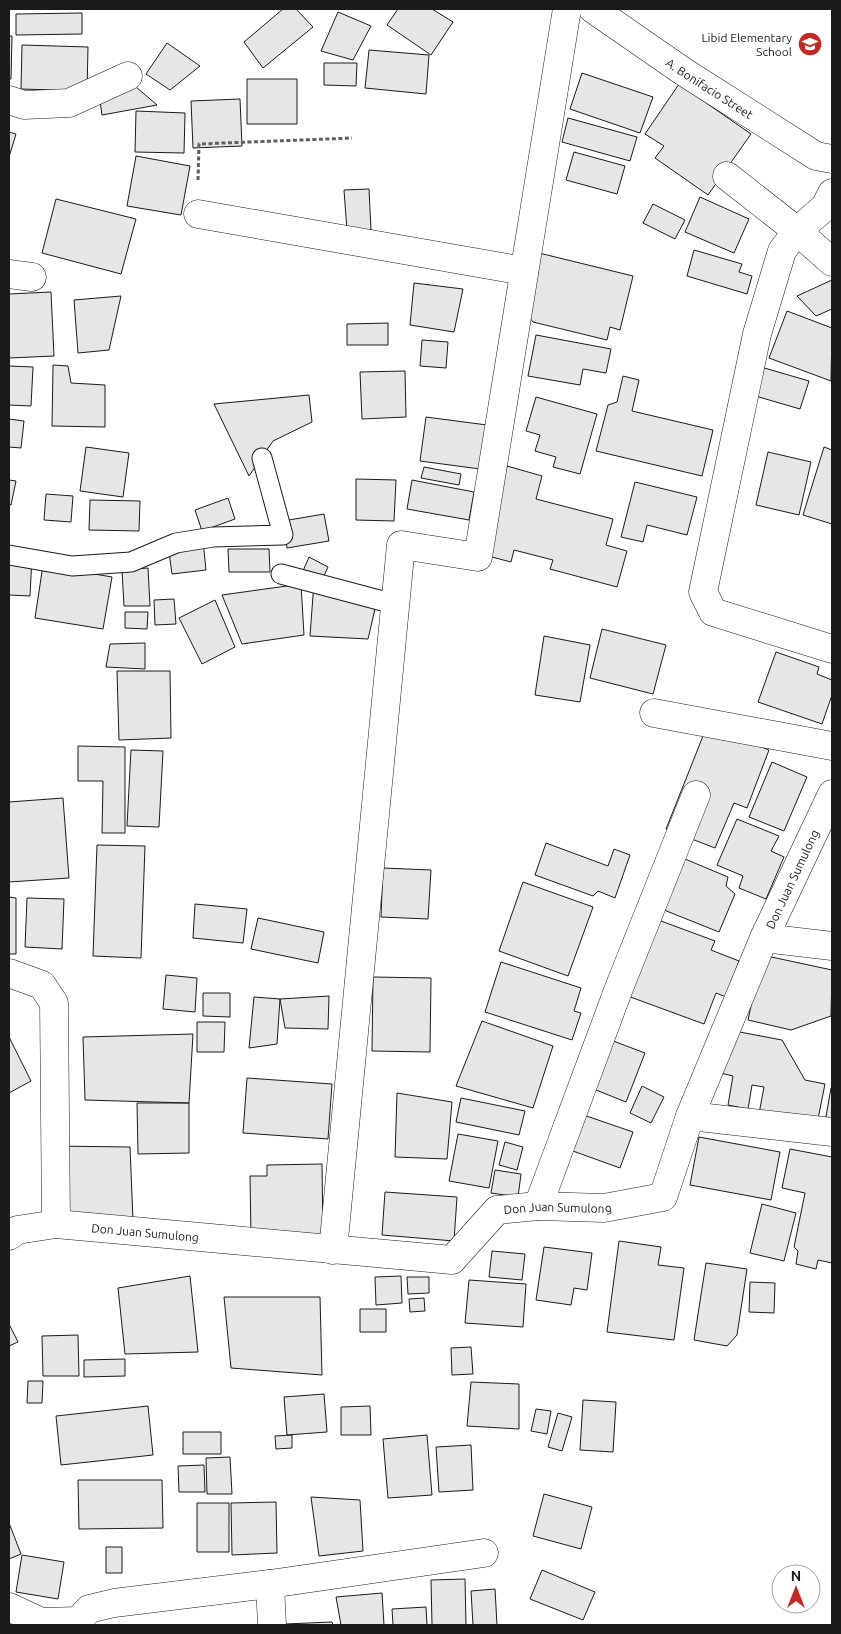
<svg xmlns="http://www.w3.org/2000/svg" width="841" height="1634" viewBox="0 0 841 1634" font-family="Ubuntu,sans-serif">
	<rect width="100%" height="100%" fill="#fff"/>
	<path fill="#e6e6e6" stroke="#1a1a1a" d="M 283,9 L 296,9 L 313,27 L 263,68 L 244,42 Z
		M 398,9 L 432,9 L 453,22 L 431,55 L 387,25 Z
		M 338,12 L 371,26 L 353,60 L 321,51 Z
		M 82,13 L 82,34 L 16,35 L 16,14 Z
		M 9,36 L 12,36 L 11,79 L 9,79 Z
		M 167,43 L 200,66 L 170,90 L 146,74 Z
		M 22,45 L 88,47 L 87,91 L 21,89 Z
		M 369,50 L 429,55 L 426,94 L 365,88 Z
		M 324,63 L 357,63 L 356,86 L 324,85 Z
		M 582,73 L 653,97 L 640,133 L 570,109 Z
		M 247,79 L 297,79 L 297,124 L 247,124 Z
		M 679,84 L 751,134 L 708,195 L 655,158 L 664,146 L 645,134 Z
		M 136,87 L 157,105 L 102,115 L 99,94 Z
		M 240,99 L 242,146 L 193,148 L 191,101 Z
		M 136,111 L 185,113 L 184,153 L 135,152 Z
		M 568,118 L 637,137 L 630,161 L 562,142 Z
		M 9,132 L 16,134 L 9,157 Z
		M 574,152 L 625,166 L 617,194 L 566,180 Z
		M 136,156 L 190,166 L 181,215 L 127,206 Z
		M 369,189 L 371,230 L 347,231 L 344,190 Z
		M 700,197 L 749,219 L 734,253 L 685,232 Z
		M 56,199 L 136,219 L 121,274 L 42,253 Z
		M 653,204 L 685,220 L 675,239 L 643,223 Z
		M 694,250 L 742,264 L 739,272 L 752,276 L 747,294 L 687,276 Z
		M 539,253 L 633,276 L 620,330 L 610,327 L 607,340 L 533,322 L 525,312 Z
		M 832,280 L 832,309 L 816,316 L 797,296 Z
		M 414,283 L 463,289 L 454,332 L 410,325 Z
		M 51,292 L 54,356 L 9,358 L 9,294 Z
		M 121,296 L 109,350 L 78,353 L 74,300 Z
		M 787,311 L 832,328 L 831,381 L 769,358 Z
		M 388,323 L 388,345 L 347,345 L 347,324 Z
		M 536,335 L 611,349 L 606,373 L 583,369 L 580,385 L 528,376 Z
		M 422,340 L 448,342 L 446,368 L 420,366 Z
		M 53,365 L 68,366 L 71,383 L 105,385 L 105,427 L 52,426 Z
		M 9,366 L 33,367 L 31,406 L 9,405 Z
		M 761,367 L 809,381 L 800,409 L 752,395 Z
		M 405,371 L 406,417 L 362,419 L 360,372 Z
		M 623,376 L 639,380 L 632,411 L 713,430 L 702,476 L 596,451 L 608,405 L 617,402 Z
		M 309,395 L 312,422 L 273,441 L 249,476 L 214,404 Z
		M 536,397 L 597,414 L 580,474 L 553,467 L 556,457 L 535,451 L 540,435 L 526,431 Z
		M 426,417 L 487,425 L 480,469 L 420,461 Z
		M 9,419 L 24,421 L 21,448 L 9,447 Z
		M 86,447 L 129,453 L 123,497 L 80,491 Z
		M 824,447 L 832,450 L 832,524 L 803,515 Z
		M 768,452 L 811,462 L 799,515 L 756,505 Z
		M 507,466 L 542,476 L 536,499 L 613,519 L 606,545 L 627,551 L 617,587 L 550,569 L 553,560 L 514,550 L 511,562 L 484,555 Z
		M 424,467 L 461,474 L 459,485 L 421,478 Z
		M 356,479 L 396,480 L 394,521 L 356,520 Z
		M 9,480 L 16,481 L 11,505 L 9,504 Z
		M 412,480 L 474,492 L 469,520 L 407,509 Z
		M 635,482 L 697,497 L 687,535 L 647,525 L 643,542 L 621,537 Z
		M 46,494 L 73,496 L 71,522 L 44,520 Z
		M 228,498 L 235,519 L 202,531 L 195,510 Z
		M 90,500 L 140,501 L 139,531 L 89,530 Z
		M 324,514 L 329,541 L 287,548 L 283,521 Z
		M 203,541 L 206,570 L 172,574 L 168,545 Z
		M 228,549 L 269,549 L 270,572 L 229,572 Z
		M 9,555 L 32,556 L 30,596 L 9,595 Z
		M 309,557 L 328,567 L 322,580 L 303,571 Z
		M 43,565 L 112,577 L 103,629 L 35,618 Z
		M 148,568 L 150,606 L 124,606 L 122,570 Z
		M 314,582 L 379,592 L 368,639 L 310,636 Z
		M 301,584 L 304,635 L 242,644 L 222,595 Z
		M 174,599 L 176,624 L 155,625 L 154,600 Z
		M 215,600 L 235,647 L 202,664 L 179,618 Z
		M 125,612 L 148,612 L 147,629 L 125,628 Z
		M 602,629 L 666,645 L 653,694 L 590,678 Z
		M 544,636 L 590,645 L 580,702 L 535,695 Z
		M 145,643 L 145,669 L 106,667 L 110,644 Z
		M 776,652 L 819,667 L 817,674 L 832,680 L 832,695 L 822,724 L 758,702 Z
		M 117,671 L 170,671 L 171,738 L 119,740 Z
		M 707,726 L 769,750 L 747,808 L 734,803 L 715,848 L 666,829 Z
		M 78,746 L 125,747 L 125,833 L 102,833 L 103,781 L 78,781 Z
		M 131,750 L 163,751 L 159,827 L 127,826 Z
		M 772,762 L 807,777 L 784,831 L 749,817 Z
		M 63,798 L 69,878 L 9,882 L 9,802 Z
		M 737,819 L 779,836 L 771,851 L 784,857 L 766,899 L 739,888 L 743,876 L 717,865 Z
		M 546,843 L 608,866 L 614,849 L 630,855 L 615,898 L 598,891 L 593,896 L 535,875 Z
		M 97,845 L 145,846 L 141,958 L 93,956 Z
		M 685,859 L 728,877 L 726,886 L 735,894 L 719,932 L 664,910 Z
		M 383,868 L 431,870 L 428,919 L 381,917 Z
		M 523,882 L 593,907 L 568,976 L 499,951 Z
		M 9,897 L 16,898 L 16,954 L 9,954 Z
		M 27,898 L 64,899 L 62,949 L 25,947 Z
		M 649,900 L 661,921 L 715,941 L 711,950 L 739,961 L 726,997 L 716,993 L 704,1024 L 614,991 Z
		M 195,904 L 247,909 L 243,943 L 193,938 Z
		M 258,918 L 324,932 L 318,963 L 251,949 Z
		M 762,955 L 832,970 L 831,1016 L 791,1030 L 748,1020 Z
		M 501,962 L 581,988 L 574,1011 L 581,1013 L 572,1040 L 485,1012 Z
		M 166,975 L 197,978 L 195,1012 L 163,1009 Z
		M 373,977 L 431,978 L 430,1052 L 372,1051 Z
		M 203,993 L 230,993 L 230,1017 L 203,1016 Z
		M 329,996 L 328,1029 L 285,1028 L 280,999 Z
		M 254,997 L 280,999 L 277,1044 L 249,1048 Z
		M 482,1021 L 553,1046 L 533,1108 L 456,1086 Z
		M 197,1022 L 225,1022 L 224,1052 L 197,1052 Z
		M 729,1030 L 782,1040 L 805,1080 L 825,1084 L 816,1129 L 758,1119 L 764,1087 L 752,1085 L 748,1109 L 728,1105 L 733,1076 L 720,1073 Z
		M 193,1034 L 189,1103 L 85,1100 L 83,1037 Z
		M 600,1036 L 645,1053 L 626,1102 L 581,1084 Z
		M 9,1037 L 31,1081 L 9,1093 Z
		M 247,1078 L 332,1084 L 328,1139 L 243,1133 Z
		M 642,1086 L 664,1097 L 651,1123 L 630,1113 Z
		M 831,1088 L 832,1088 L 832,1129 L 824,1128 Z
		M 397,1093 L 452,1102 L 447,1159 L 395,1157 Z
		M 461,1098 L 525,1111 L 519,1135 L 456,1122 Z
		M 137,1103 L 189,1103 L 189,1153 L 138,1154 Z
		M 572,1111 L 633,1132 L 620,1168 L 559,1146 Z
		M 458,1134 L 498,1141 L 489,1188 L 449,1181 Z
		M 699,1137 L 780,1152 L 771,1200 L 690,1185 Z
		M 505,1142 L 523,1147 L 517,1170 L 499,1165 Z
		M 54,1146 L 130,1147 L 133,1220 L 57,1216 Z
		M 790,1149 L 832,1157 L 832,1263 L 818,1260 L 816,1269 L 796,1264 L 798,1251 L 794,1247 L 805,1193 L 782,1188 Z
		M 322,1164 L 323,1238 L 251,1238 L 250,1176 L 267,1176 L 267,1165 Z
		M 495,1170 L 521,1174 L 518,1197 L 491,1193 Z
		M 385,1192 L 457,1197 L 454,1241 L 382,1235 Z
		M 762,1204 L 796,1213 L 784,1261 L 750,1253 Z
		M 619,1241 L 661,1247 L 658,1265 L 684,1268 L 674,1340 L 607,1332 Z
		M 544,1247 L 592,1253 L 587,1290 L 574,1288 L 571,1305 L 536,1300 Z
		M 492,1251 L 525,1254 L 522,1280 L 489,1277 Z
		M 706,1263 L 747,1269 L 737,1335 L 727,1346 L 694,1340 Z
		M 190,1276 L 198,1352 L 125,1354 L 118,1288 Z
		M 401,1276 L 402,1303 L 376,1305 L 375,1277 Z
		M 407,1277 L 429,1277 L 429,1293 L 408,1294 Z
		M 469,1280 L 526,1284 L 523,1327 L 465,1323 Z
		M 750,1282 L 775,1283 L 774,1313 L 749,1312 Z
		M 224,1297 L 320,1297 L 322,1375 L 231,1368 Z
		M 424,1298 L 425,1311 L 410,1312 L 409,1299 Z
		M 360,1309 L 386,1309 L 386,1332 L 360,1332 Z
		M 9,1324 L 18,1342 L 9,1346 Z
		M 78,1335 L 79,1376 L 43,1376 L 42,1336 Z
		M 471,1347 L 473,1374 L 452,1375 L 451,1348 Z
		M 125,1359 L 125,1376 L 84,1377 L 84,1360 Z
		M 28,1381 L 43,1381 L 42,1403 L 27,1403 Z
		M 471,1382 L 519,1384 L 519,1429 L 467,1426 Z
		M 324,1394 L 327,1432 L 287,1435 L 284,1397 Z
		M 583,1400 L 616,1402 L 613,1452 L 580,1450 Z
		M 148,1406 L 153,1455 L 61,1465 L 56,1416 Z
		M 370,1406 L 371,1435 L 341,1435 L 341,1407 Z
		M 536,1409 L 551,1411 L 547,1434 L 531,1431 Z
		M 558,1413 L 572,1417 L 562,1451 L 548,1447 Z
		M 183,1432 L 221,1432 L 221,1454 L 183,1454 Z
		M 292,1435 L 292,1448 L 276,1449 L 275,1436 Z
		M 427,1435 L 432,1495 L 388,1498 L 383,1439 Z
		M 471,1445 L 473,1490 L 439,1492 L 436,1447 Z
		M 230,1457 L 232,1494 L 207,1494 L 206,1458 Z
		M 204,1465 L 205,1492 L 179,1492 L 178,1466 Z
		M 78,1480 L 162,1480 L 163,1528 L 79,1529 Z
		M 544,1494 L 592,1507 L 581,1549 L 533,1536 Z
		M 311,1497 L 360,1500 L 363,1551 L 319,1556 Z
		M 276,1502 L 277,1553 L 232,1555 L 231,1503 Z
		M 197,1503 L 229,1503 L 229,1552 L 197,1552 Z
		M 9,1523 L 21,1554 L 9,1559 Z
		M 106,1547 L 122,1547 L 122,1573 L 106,1573 Z
		M 22,1555 L 64,1562 L 58,1599 L 16,1592 Z
		M 542,1570 L 595,1592 L 583,1620 L 530,1599 Z
		M 465,1579 L 466,1625 L 432,1625 L 431,1580 Z
		M 495,1589 L 497,1625 L 473,1625 L 471,1591 Z
		M 382,1593 L 384,1625 L 341,1625 L 336,1597 Z
		M 426,1607 L 427,1625 L 393,1625 L 392,1609 Z
		M 332,1622 L 333,1625 L 285,1625 L 285,1624 Z"/>
	<g fill="none" stroke-linecap="round" stroke-linejoin="round">
		<g stroke="#1a1a1a" stroke-width="21">
			<path id="lane" d="M 9,555 L 72,566 L 131,562 L 176,543 L 213,537 L 283,535 L 262,458
				M 281,574 L 394,604"/>
		</g>
		<g stroke="#1a1a1a" stroke-width="29">
			<g id="street">
				<path id="s1" d="M 593,9 L 684,72 L 816,156 L 832,159"/>
				<path d="M 9,100 L 24,105 L 69,103 L 128,76"/>
				<path d="M 727,176 L 797,231 L 832,262"/>
				<path d="M 832,193 L 825,207 L 797,231 L 782,251 L 757,334 L 703,592 L 713,612 L 832,649"/>
				<path d="M 198,214 L 524,271"/>
				<path d="M 9,274 L 32,277"/>
				<path d="M 654,713 L 832,746"/>
				<path d="M 764,938 L 832,946"/>
				<path d="M 9,973 L 42,985 L 54,1003 L 56,1224"/>
				<path d="M 690,1116 L 832,1132"/>
				<path d="M 538,1206 L 619,988 L 696,795"/>
				<path id="s2" d="M 9,1236 L 17,1230 L 56,1224 L 452,1260 L 497,1210 L 538,1206 L 604,1208 L 663,1197 L 690,1116 L 764,938 L 832,794"/>
				<path d="M 333,1250 L 401,545 L 478,557 L 567,9"/>
				<path d="M 270,1584 L 272,1625"/>
				<path d="M 9,1607 L 41,1622 L 78,1621 L 89,1609 L 114,1603 L 270,1584 L 484,1553"/>
			</g>
		</g>
		<path stroke="#5f5f5f" stroke-width="3" stroke-dasharray="4 2.5" stroke-linecap="butt" d="M 198,180 L 199,144 L 352,138"/>
		<use href="#lane" stroke="#fff" stroke-width="19"/>
		<use href="#street" stroke="#fff" stroke-width="28"/>
	</g>
	<defs>
		<g id="school-disc" transform="scale(1.25)"><circle r="9.5" fill="#c62828" stroke="#fff"/><path d="M0-5L7-2L0 1L-7-2ZM-4 1L0 2.5L4 1V4Q0 6-4 4Z" fill="#fff"/></g>
	</defs>
	<g fill-rule="evenodd">
		<use href="#school-disc" x="810" y="44"/>
	</g>
	<g text-anchor="middle" dominant-baseline="central" stroke-width="4" stroke-linejoin="round" paint-order="stroke">
		<g font-size="12" fill="#1a1a1a" stroke="#fff" text-anchor="end">
			<text x="792" y="37">Libid Elementary<tspan x="792" dy="14">School</tspan></text>
		</g>
		<g font-size="12" fill="#1a1a1a" stroke="#fff">
			<text stroke="none"><textPath href="#s1" startOffset="141">A. Bonifacio Street</textPath></text>
			<text stroke="none"><textPath href="#s2" startOffset="1025">Don Juan Sumulong</textPath></text>
			<text stroke="none"><textPath href="#s2" startOffset="575">Don Juan Sumulong</textPath></text>
			<text stroke="none"><textPath href="#s2" startOffset="139">Don Juan Sumulong</textPath></text>
		</g>
	</g>
	<rect width="841" height="1634" fill="none" stroke="#1a1a1a" stroke-width="20"/>
	<g transform="translate(796 1589)"><circle r="24" fill="#ffffff" stroke="#a3a3a3"/>
	<path d="M0-4L9 19L0 12L-9 19Z" fill="#c62828"/>
	<text y="-8" font-size="14" font-weight="bold" text-anchor="middle" fill="#1a1a1a">N</text>
	</g>
</svg>
